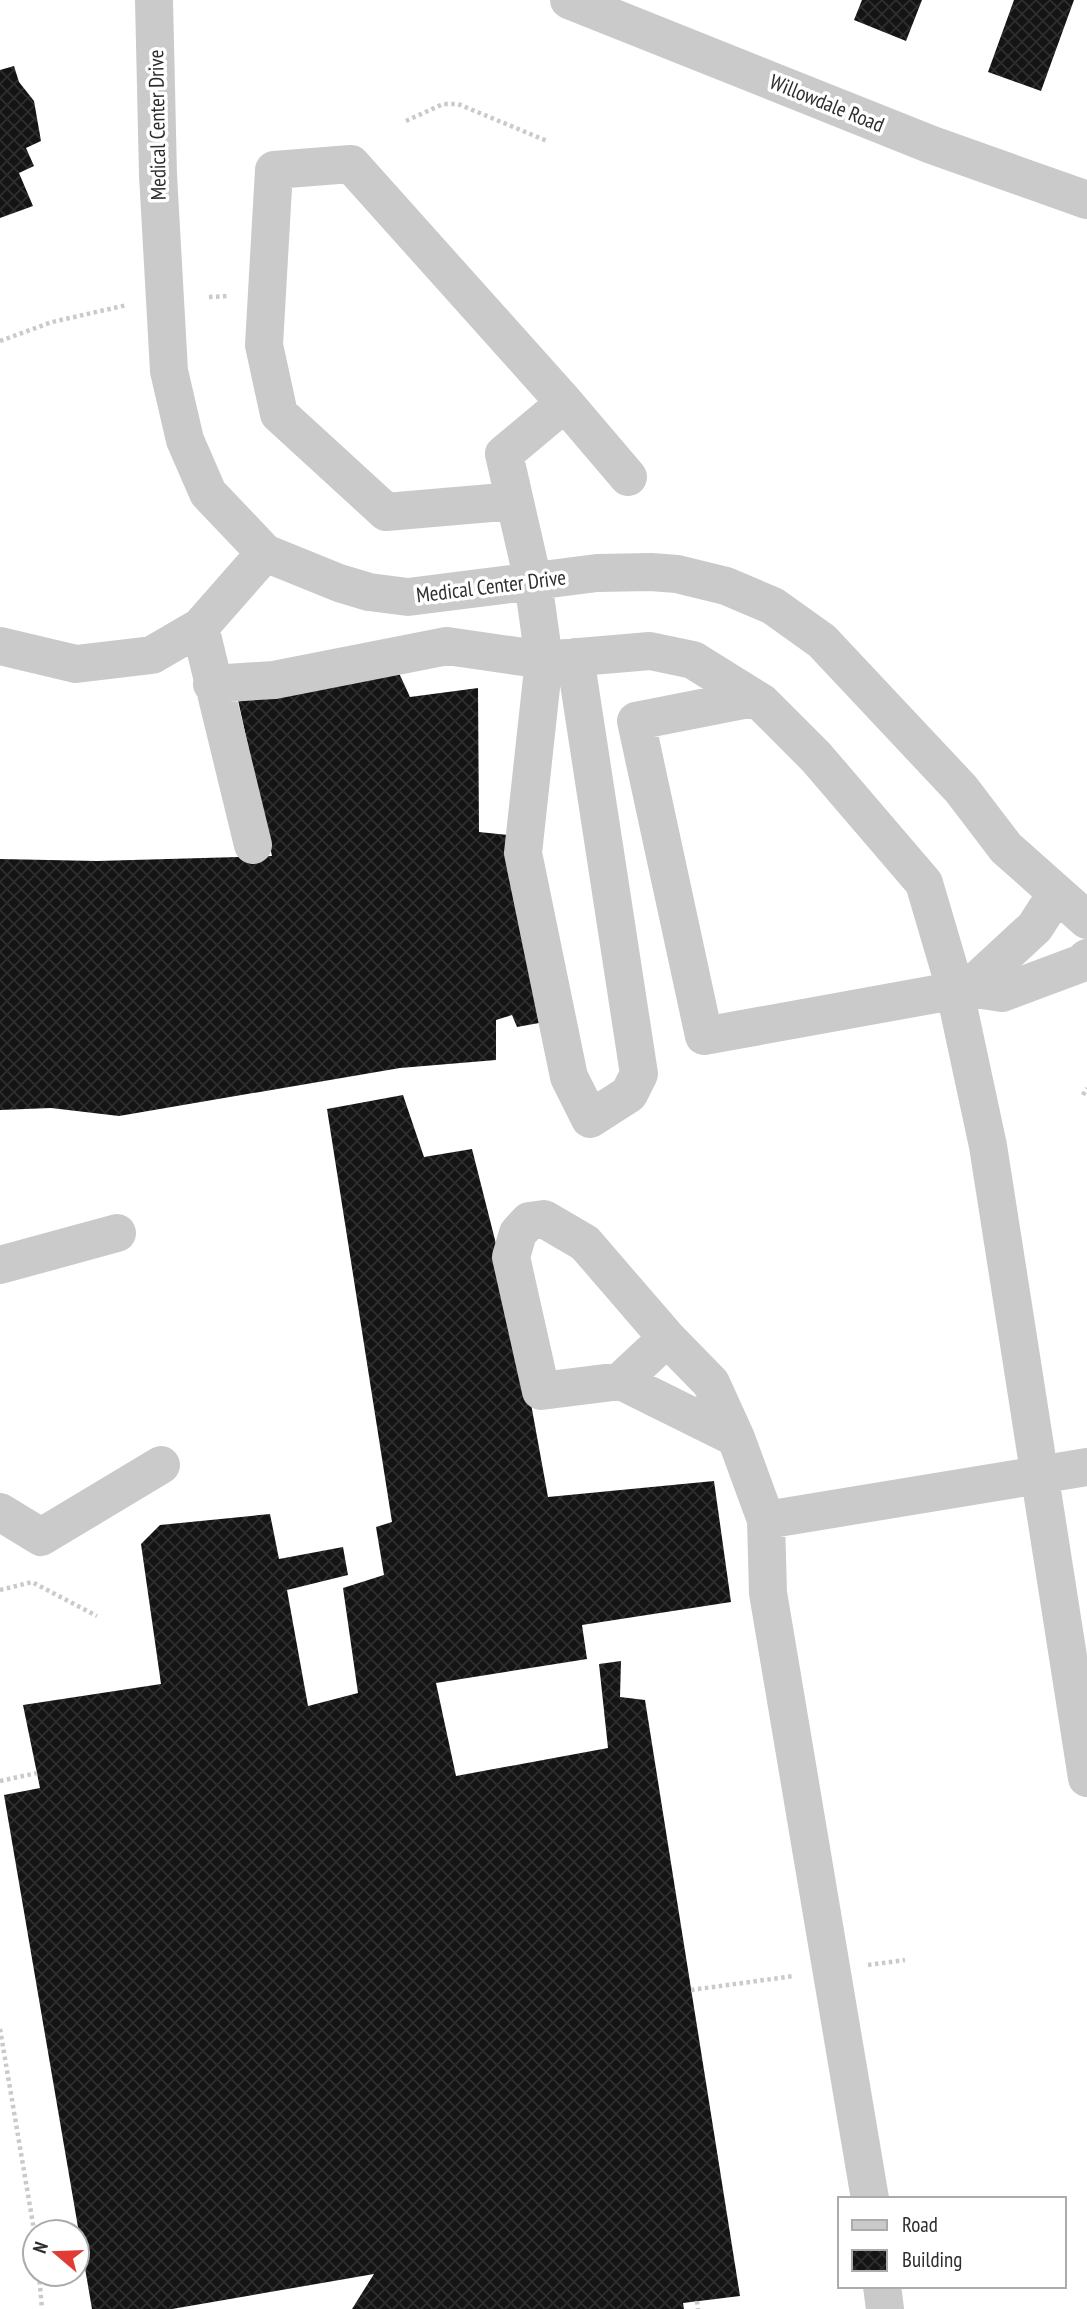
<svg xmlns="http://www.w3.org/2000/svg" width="1087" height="2309" viewBox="0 0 1087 2309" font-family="'PT Sans Narrow',sans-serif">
	<defs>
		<pattern id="building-cross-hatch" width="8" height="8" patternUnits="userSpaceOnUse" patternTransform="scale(1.75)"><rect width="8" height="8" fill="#141414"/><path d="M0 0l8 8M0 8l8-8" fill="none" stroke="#2e2e2e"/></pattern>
	</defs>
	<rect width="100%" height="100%" fill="#fff"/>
	<path fill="url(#building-cross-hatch)" d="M 862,0 L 922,0 L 906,41 L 854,20 Z
		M 1014,0 L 1074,0 L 1041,91 L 988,72 Z
		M 14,66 L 19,82 L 34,101 L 41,141 L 26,148 L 34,166 L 19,173 L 33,206 L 0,218 L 0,70 Z
		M 399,673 L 410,697 L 478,688 L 479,832 L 508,835 L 550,1021 L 517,1027 L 512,1015 L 496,1020 L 496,1060 L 400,1068 L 119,1116 L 51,1108 L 0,1110 L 0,859 L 97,861 L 272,856 L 238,700 Z
		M 403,1095 L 424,1157 L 472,1149 L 517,1327 L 548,1497 L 714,1481 L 731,1602 L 582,1625 L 587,1659 L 436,1683 L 456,1776 L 608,1748 L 599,1664 L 621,1661 L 620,1697 L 645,1700 L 740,2296 L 683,2303 L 684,2309 L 352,2309 L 374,2274 L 172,2309 L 92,2309 L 4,1795 L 40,1788 L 23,1705 L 161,1684 L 141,1544 L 160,1525 L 270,1514 L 279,1559 L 343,1547 L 348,1575 L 287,1590 L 308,1706 L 358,1693 L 343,1588 L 384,1575 L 376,1527 L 392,1522 L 327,1109 Z"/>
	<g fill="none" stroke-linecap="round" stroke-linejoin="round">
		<path stroke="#cacaca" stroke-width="4.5" stroke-dasharray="3.5 3.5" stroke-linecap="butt" d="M 406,121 L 443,104 L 458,104 L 547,141
			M 209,297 L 229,296
			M 0,341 L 52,322 L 127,305
			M 1083,1095 L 1087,1088
			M 0,1590 L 32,1582 L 97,1616
			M 0,1781 L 37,1773
			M 868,1965 L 905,1960
			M 691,1990 L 794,1976
			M 0,2029 L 35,2236
			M 39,2274 L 42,2309
			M 697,2301 L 698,2309"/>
		<path stroke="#cacaca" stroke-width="38" d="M 154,0 L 158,175 L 169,371 L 185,440 L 208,493 L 265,553 L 339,583 L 369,592 L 408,597 L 597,573 L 651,572 L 677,574 L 726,586 L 773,606 L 822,641 L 961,789 L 1006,848 L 1087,920
			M 569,0 L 932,145 L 1087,200
			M 565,403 L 628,477
			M 514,501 L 386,512 L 279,414 L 264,345 L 274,170 L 351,164 L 565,403 L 504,454 L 533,581 L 544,660 L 650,651 L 693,660 L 762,703 L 816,757 L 924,883 L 952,978 L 988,1146 L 1087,1778
			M 200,627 L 253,845
			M 0,646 L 76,664 L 152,655 L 200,627 L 265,553
			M 212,684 L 274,680 L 447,646 L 544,660 L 523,853 L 569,1077 L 590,1119 L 629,1094 L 639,1074 L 575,657
			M 753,698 L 636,721 L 704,1036 L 969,988 L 1035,927 L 1056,894
			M 969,988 L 1002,993 L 1082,963 L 1087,958
			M 0,1265 L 117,1233
			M 667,1338 L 621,1381 L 541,1391 L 511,1257 L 518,1233 L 529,1221 L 544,1219 L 585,1243 L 667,1338 L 711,1383 L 736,1438 L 766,1520
			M 621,1381 L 736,1438
			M 0,1512 L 41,1537 L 161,1465
			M 870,2199 L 768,1593 L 766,1520 L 1087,1467
			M 882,2286 L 885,2309"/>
	</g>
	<g text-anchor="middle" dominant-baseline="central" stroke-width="7" stroke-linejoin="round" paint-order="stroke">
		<g font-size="21" fill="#2d2d2d" stroke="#fff">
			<text transform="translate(827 103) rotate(22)">Willowdale Road</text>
			<text transform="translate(157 125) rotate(-91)">Medical Center Drive</text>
			<text transform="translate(491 586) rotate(-7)">Medical Center Drive</text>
		</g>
	</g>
	<rect x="838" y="2197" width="228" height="91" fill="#ffffff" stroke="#ababab" stroke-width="2"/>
	<rect x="852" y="2220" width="35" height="10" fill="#cacaca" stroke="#ababab" stroke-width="2"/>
	<text x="902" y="2232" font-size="21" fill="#2d2d2d">Road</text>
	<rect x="852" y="2250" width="35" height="21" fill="url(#building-cross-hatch)" stroke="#ababab" stroke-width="2"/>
	<text x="902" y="2267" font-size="21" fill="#2d2d2d">Building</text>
	<g transform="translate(56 2253) rotate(289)"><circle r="33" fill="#ffffff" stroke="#ababab" stroke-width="2"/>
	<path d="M0-5L12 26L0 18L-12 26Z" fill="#e03b34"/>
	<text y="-10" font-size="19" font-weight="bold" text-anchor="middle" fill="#2d2d2d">N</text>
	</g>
</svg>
